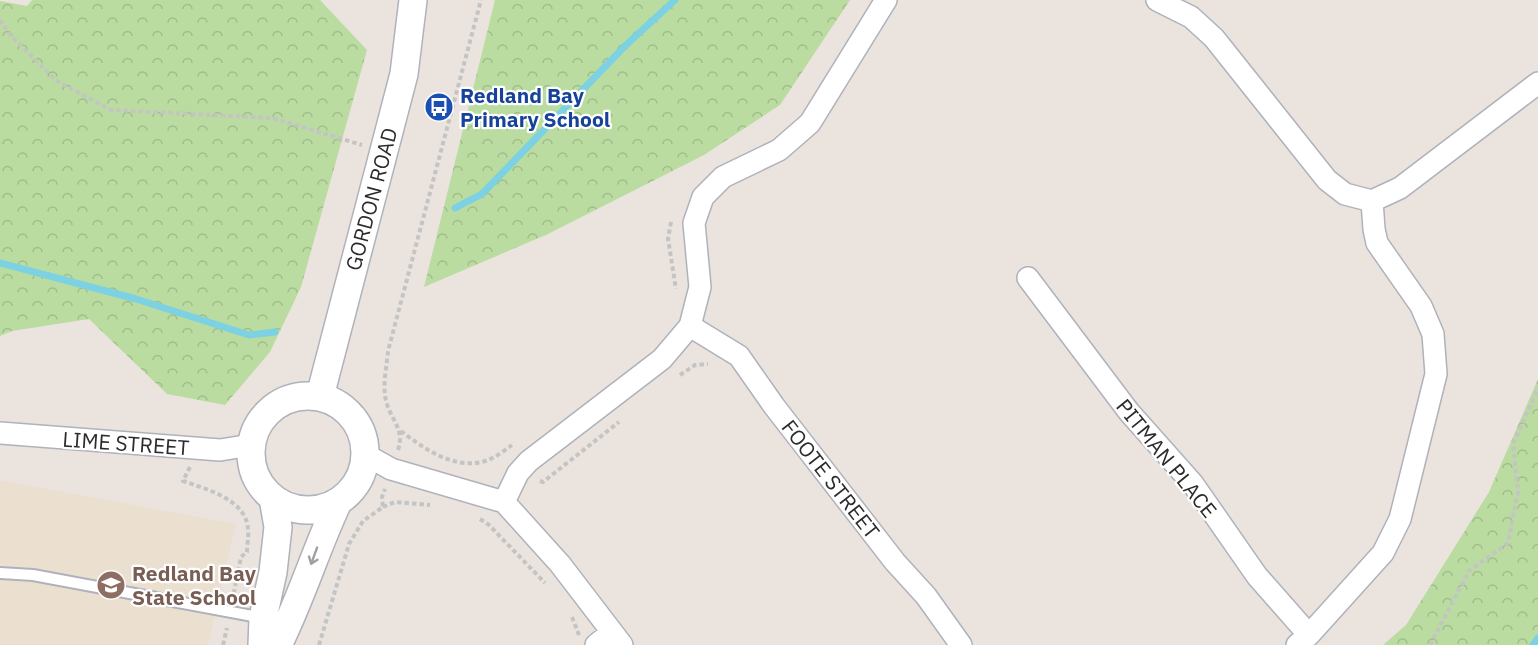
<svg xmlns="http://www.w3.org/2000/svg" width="1538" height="645" viewBox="0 0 1538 645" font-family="'IBM Plex Sans',sans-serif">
	<defs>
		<pattern id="forest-crowns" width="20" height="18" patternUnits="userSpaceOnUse" patternTransform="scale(1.5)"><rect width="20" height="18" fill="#badca0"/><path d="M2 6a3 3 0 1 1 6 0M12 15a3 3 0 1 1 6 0" fill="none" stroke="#a0bd8a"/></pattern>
	</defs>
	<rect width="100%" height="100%" fill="#ebe4de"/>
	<path fill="#ebe0d0" d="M 0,480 L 236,524 L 208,645 L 0,645 Z"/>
	<path fill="url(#forest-crowns)" d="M 32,0 L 320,0 L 367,50 L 301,287 L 270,352 L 225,405 L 167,394 L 89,319 L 12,331 L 0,336 L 0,1 L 27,6 Z
		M 495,0 L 850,0 L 780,105 L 704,155 L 548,234 L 424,287 Z
		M 1538,379 L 1538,645 L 1383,645 L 1406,625 L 1489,492 Z"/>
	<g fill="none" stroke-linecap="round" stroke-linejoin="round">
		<path stroke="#7cd1e3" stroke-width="7" d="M 455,208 L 482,194 L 625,46 L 675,0
			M 0,263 L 136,299 L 249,335 L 275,332
			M 1533,645 L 1538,638"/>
		<g stroke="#afb2ba" stroke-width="14">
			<path id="service" d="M 0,573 L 33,575 L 263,618"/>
		</g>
		<g stroke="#afb2ba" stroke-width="24">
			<path id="minor" d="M 1157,0 L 1191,17 L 1214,38 L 1327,180 L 1345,194 L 1372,201 L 1400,188 L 1538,83
				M 1028,278 L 1129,412 L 1193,484 L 1257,576 L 1309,635
				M 690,326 L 739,356 L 774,406 L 895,562 L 926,596 L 961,645
				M 0,433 L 220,450 L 251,445
				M 366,455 L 391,469 L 504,502 L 560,564 L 622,645
				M 504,502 L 518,473 L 529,461 L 662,359 L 690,326 L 700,287 L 694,223 L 703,197 L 723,177 L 779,150 L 810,123 L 886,0
				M 596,645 L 612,632
				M 1297,645 L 1309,635 L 1383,553 L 1400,519 L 1436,374 L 1433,334 L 1421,306 L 1377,243 L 1374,229 L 1372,201"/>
		</g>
		<g stroke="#afb2ba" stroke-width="30">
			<path id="tertiary" d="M251 453a57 57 0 1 1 114 0a57 57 0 1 1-114 0Z
				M 320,396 L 404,74 L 413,0
				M 262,645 L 263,618 L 273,572 L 278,527 L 273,498
				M 278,645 C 301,599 316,549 338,502"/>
		</g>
		<path stroke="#c4c4c4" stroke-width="4" stroke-dasharray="4.5 3" stroke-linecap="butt" d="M 0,20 L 11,36 L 57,81 L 111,110 L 272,118 L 362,145
			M 671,222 L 668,239 L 676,289
			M 680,375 L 695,365 L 708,364
			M 401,431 C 424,449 457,472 488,460 C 496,457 505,450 512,445
			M 398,450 C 406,427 387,417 385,395 C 383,382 387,365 388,351 L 481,0
			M 190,467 L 183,481 C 206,489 246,499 248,529 C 249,536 247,545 247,552 L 241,557 L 233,597
			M 540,481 L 543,482 L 619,422
			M 383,507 L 395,502 L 430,505
			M 480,519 L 489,525 L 545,583
			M 572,617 L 579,635
			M 223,645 L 227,628
			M 319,645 L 349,544 L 363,521 L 383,507 L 382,497 L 385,489
			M 1430,645 L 1469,571 L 1508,543 L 1518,492 L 1513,444 L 1538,389"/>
		<use href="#service" stroke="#fff" stroke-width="10"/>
		<use href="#minor" stroke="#fff" stroke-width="21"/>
		<use href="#tertiary" stroke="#fff" stroke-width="27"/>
	</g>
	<defs><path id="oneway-shaft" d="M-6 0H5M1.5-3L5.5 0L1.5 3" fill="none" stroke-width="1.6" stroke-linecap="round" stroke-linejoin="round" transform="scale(1.5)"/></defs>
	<use stroke="#a0a0a0" href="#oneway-shaft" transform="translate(314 556) rotate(110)"/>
	<defs>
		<g id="bus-disc" transform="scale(1.5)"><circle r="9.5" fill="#1a4fb4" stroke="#fff"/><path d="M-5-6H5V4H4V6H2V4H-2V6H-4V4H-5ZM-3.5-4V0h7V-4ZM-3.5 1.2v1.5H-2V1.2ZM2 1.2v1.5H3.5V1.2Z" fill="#fff"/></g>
		<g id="school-disc" transform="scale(1.5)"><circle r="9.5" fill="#8d6e63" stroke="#fff"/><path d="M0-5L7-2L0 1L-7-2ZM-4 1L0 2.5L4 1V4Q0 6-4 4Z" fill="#fff"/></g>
	</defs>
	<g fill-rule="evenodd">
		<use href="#bus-disc" x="439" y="107"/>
		<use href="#school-disc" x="111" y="585"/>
	</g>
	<g text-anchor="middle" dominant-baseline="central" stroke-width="4.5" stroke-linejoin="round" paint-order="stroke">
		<g font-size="21" font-weight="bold" fill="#164399" stroke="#fff" text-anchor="start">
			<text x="460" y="95">Redland Bay<tspan x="460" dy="24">Primary School</tspan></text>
		</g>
		<g font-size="21" fill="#2b2b2b" stroke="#fff">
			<text transform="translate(371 199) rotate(-75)">GORDON ROAD</text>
			<text transform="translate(126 443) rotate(4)">LIME STREET</text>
			<text transform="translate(1167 458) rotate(51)">PITMAN PLACE</text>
			<text transform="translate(831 479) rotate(52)">FOOTE STREET</text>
		</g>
		<g font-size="21" font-weight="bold" fill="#785e54" stroke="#fff" text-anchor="start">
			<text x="132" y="573">Redland Bay<tspan x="132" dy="24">State School</tspan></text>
		</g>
	</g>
</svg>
